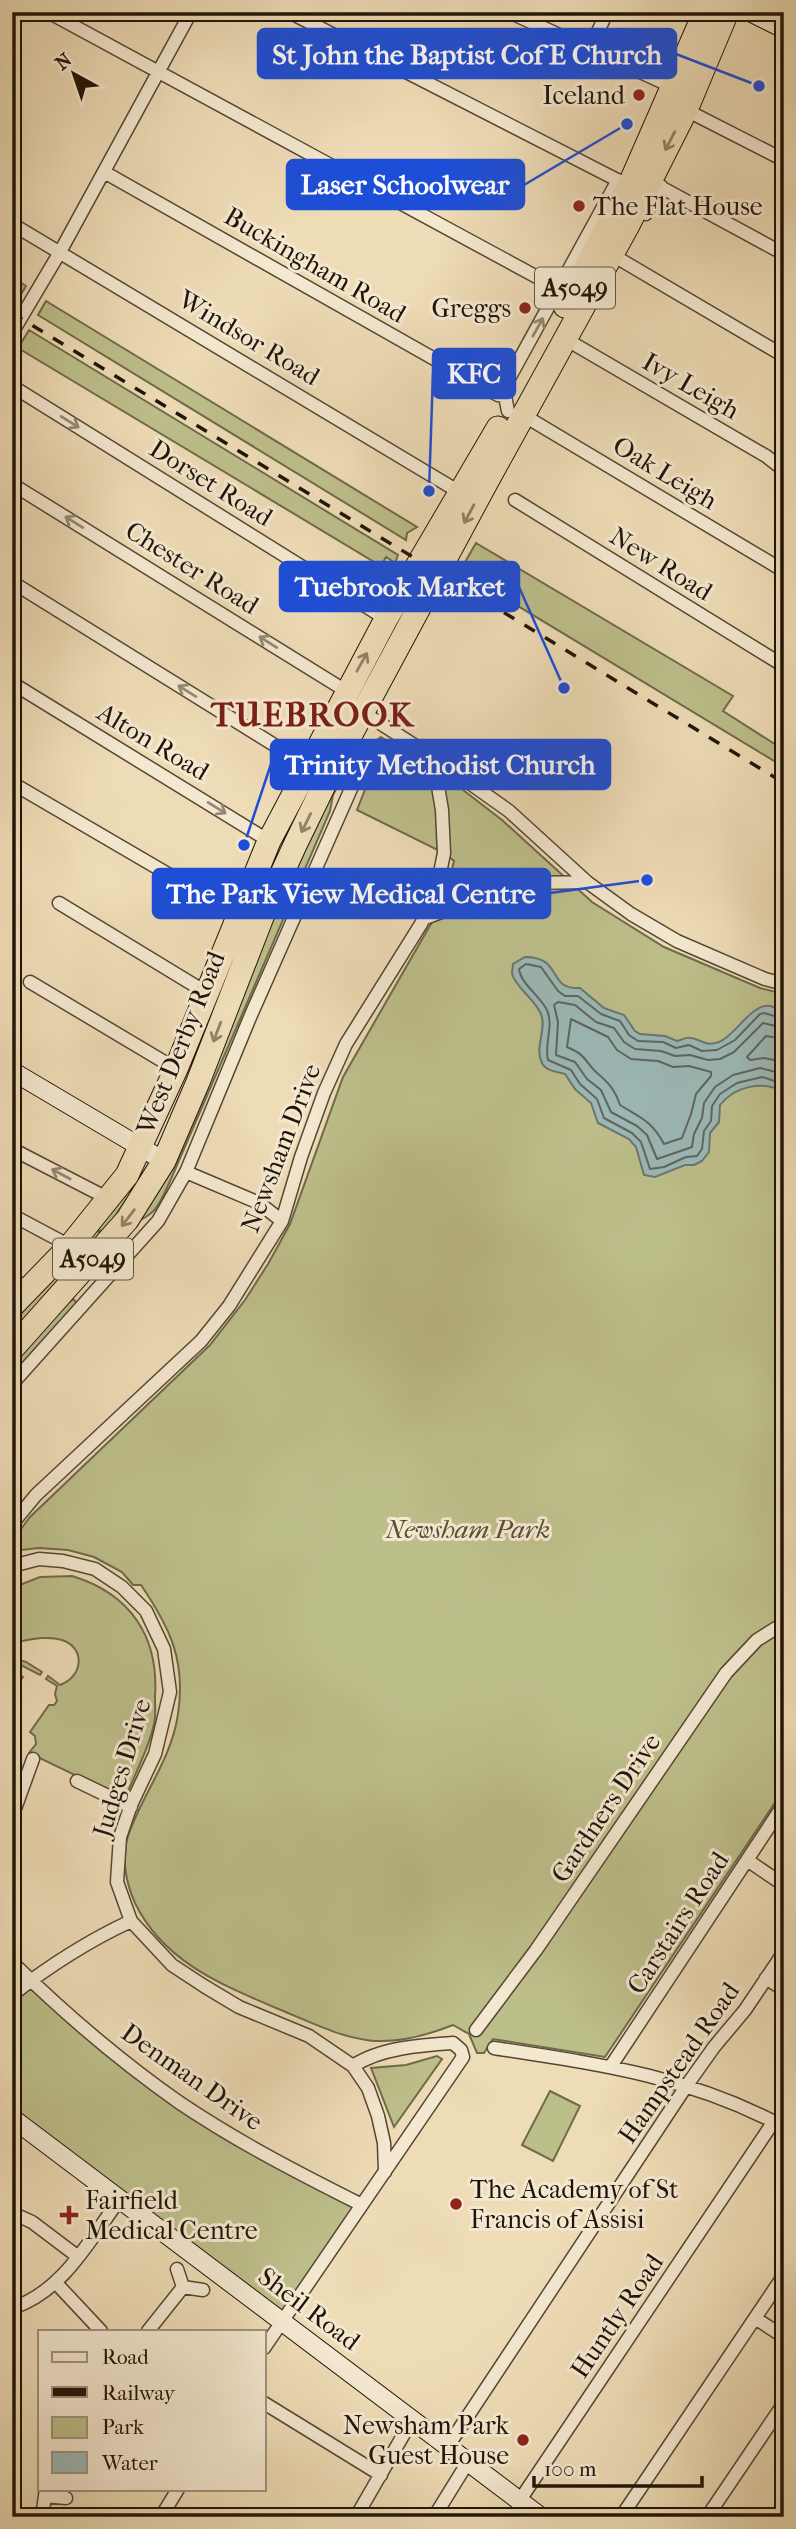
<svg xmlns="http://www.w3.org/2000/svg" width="796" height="2529" viewBox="0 0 796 2529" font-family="'IM FELL French Canon',serif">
	<rect width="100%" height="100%" fill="#eedcb6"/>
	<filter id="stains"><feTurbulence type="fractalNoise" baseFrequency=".00286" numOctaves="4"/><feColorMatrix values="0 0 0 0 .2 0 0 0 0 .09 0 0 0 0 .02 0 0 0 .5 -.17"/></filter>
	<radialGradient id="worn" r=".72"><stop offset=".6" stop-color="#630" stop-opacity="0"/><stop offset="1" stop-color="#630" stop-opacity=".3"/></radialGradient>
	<path fill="#bdbf8b" stroke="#6e6a4a" stroke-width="2" d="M 12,277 L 26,286 L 17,301 L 12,299 Z
		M 46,301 L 417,527 L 407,533 L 406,540 L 38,315 Z
		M 29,330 L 398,555 L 395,563 L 386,557 L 381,566 L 18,348 Z
		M 476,543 L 733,696 L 723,711 L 784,750 L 784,767 L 460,571 Z
		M 381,737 L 454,783 L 502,820 L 592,902 L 664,947 L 760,988 L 784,994 L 784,1789 L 605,2057 L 493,2039 L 484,2053 L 477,2053 L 469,2034 L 453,2025 C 375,2056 348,2038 276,2008 C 220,1984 163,1961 135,1903 C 126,1883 121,1858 128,1836 C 142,1795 172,1758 178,1714 C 186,1660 170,1628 141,1585 L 133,1585 L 122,1572 L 94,1557 L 68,1550 L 39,1548 L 12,1551 L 12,1541 L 30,1517 L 210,1345 L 245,1300 L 268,1264 L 290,1224 L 343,1077 L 444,901 L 454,861 L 444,853 L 357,810 L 368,782 L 350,774 L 360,752 Z
		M 350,748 L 356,751 L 333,795 L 330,811 L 171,1179 C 160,1202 158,1215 132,1223 Z
		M 132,1181 L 138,1184 L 116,1215 L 117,1218 L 103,1233 L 98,1229 Z
		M 96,1230 L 104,1236 L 12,1340 L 12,1323 Z
		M 73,1299 L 77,1303 L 12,1376 L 12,1359 L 47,1320 Z
		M 72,1576 C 131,1594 159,1637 155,1697 C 155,1706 156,1716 154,1724 C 150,1746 133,1778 125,1799 L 29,1753 L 36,1744 L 35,1736 L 30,1732 L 49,1705 L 54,1705 L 57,1701 L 55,1694 L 57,1686 L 46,1679 L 48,1676 L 60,1685 C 83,1677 86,1648 62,1640 C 46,1635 29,1640 12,1643 L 12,1588 L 40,1577 Z
		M 12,1658 L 26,1662 L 42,1672 L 40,1675 L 19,1664 L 14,1671 L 23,1677 L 16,1686 L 12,1686 Z
		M 31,1981 L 181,2103 L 362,2205 L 282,2321 L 12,2118 L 12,1995 Z
		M 437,2056 L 442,2059 L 394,2127 L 371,2068 L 406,2065 Z
		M 550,2091 L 580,2106 L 553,2161 L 522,2145 Z"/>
	<path fill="#9cb9b7" stroke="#6a7771" stroke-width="2" d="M 525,957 C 564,957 546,990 580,988 L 604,1008 L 624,1015 L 635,1031 L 640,1034 L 665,1036 L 677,1041 C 681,1040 684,1038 687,1038 C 699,1036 703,1048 719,1042 C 740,1034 758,986 784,1015 L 784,1092 C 763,1080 735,1086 720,1105 L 719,1122 L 710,1133 L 709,1152 L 702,1161 L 694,1165 L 685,1165 L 655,1177 L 644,1175 L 636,1147 L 629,1139 L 598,1123 L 591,1103 L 575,1089 L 565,1074 C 557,1072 546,1071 542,1063 C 534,1048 547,1030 541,1014 C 534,998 517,989 512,974 L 513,964 Z"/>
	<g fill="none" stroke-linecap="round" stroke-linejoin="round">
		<path stroke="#5e6660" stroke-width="2" d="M 571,1019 L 608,1037 L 617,1050 L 631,1059 L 658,1061 L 673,1067 L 689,1066 L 711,1072 L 711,1076 L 696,1094 L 691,1114 L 682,1138 L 664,1144 C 652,1121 641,1118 620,1105 C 615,1090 609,1083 597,1073 C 583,1060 588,1056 567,1047 Z
			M 784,1019 L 764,1013 L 760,1014 L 735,1040 L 717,1050 L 702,1051 L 689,1045 L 676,1048 L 663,1042 L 638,1041 L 629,1035 L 620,1021 L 601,1014 L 578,996 L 565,996 L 558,991 L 541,967 L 526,964 L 519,969 C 521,984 540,996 547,1010 C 554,1027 544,1043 548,1060 L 571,1070 L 580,1084 L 597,1099 L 604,1118 L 632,1133 L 641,1142 L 650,1169 L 664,1167 L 686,1157 L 697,1156 L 702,1149 L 704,1131 L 711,1121 L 712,1106 L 720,1094 L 737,1083 L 762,1077 L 784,1084
			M 784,1028 L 763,1023 L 734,1052 L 720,1059 L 708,1060 L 690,1055 L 675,1056 L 661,1051 L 635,1049 L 624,1042 L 614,1028 L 596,1022 L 575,1005 L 558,1002 L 554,1005 L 558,1022 L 556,1055 L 575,1062 L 587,1079 L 601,1090 L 611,1112 L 637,1126 L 647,1135 L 657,1159 L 692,1147 L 694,1134 L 702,1118 L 704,1103 L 715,1087 L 733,1075 L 760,1068 L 784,1074
			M 784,1039 L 766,1036 L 747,1057 L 750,1060 L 764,1058 L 784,1062"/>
		<g stroke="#544634" stroke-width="15">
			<path id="street" d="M 48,12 L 559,289
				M 289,12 L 629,186
				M 509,12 L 673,87
				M 12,19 L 15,12
				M 590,49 L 607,12
				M 686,110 L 784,160
				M 104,172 L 498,395 L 505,396
				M 655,184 L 784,254
				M 646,214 L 661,186
				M 12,224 L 461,493
				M 621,260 L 784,356
				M 12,333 L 60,252 L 191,12
				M 574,344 L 766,456 L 784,470
				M 12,386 L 386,619
				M 508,411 L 505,396 L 506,384 L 618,180
				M 523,415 L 784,571
				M 12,484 L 346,691
				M 515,500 L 784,666
				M 12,582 L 308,766
				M 12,683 L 269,841
				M 364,713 L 433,757 L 509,811 L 587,882 L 631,914 L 677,941 L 765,979 L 784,984
				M 12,783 L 238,915
				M 59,903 L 207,993
				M 423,919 L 494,892 L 532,883 L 587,882
				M 30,982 L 176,1069
				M 12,1149 L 109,1199
				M 186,1172 L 259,1203 L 282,1221
				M 12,1215 L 70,1246
				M 12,1280 L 29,1288
				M 12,1384 L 158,1221 L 186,1172 L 251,1015 L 354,782
				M 12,1524 L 36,1495 L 201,1341 L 229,1306 L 282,1221 L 301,1157 L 324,1093 L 346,1044 L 421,924 L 437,888 L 444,853 L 442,810 L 433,757
				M 12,1566 L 39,1559 L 63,1561 L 95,1569 L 122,1587 L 146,1611 L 164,1649 L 170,1692 L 155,1754 L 131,1805 L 120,1837 L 117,1882 L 131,1921 L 172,1965 L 204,1986 L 239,2007 L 309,2036 L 353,2066 L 368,2088 L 378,2116 L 384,2143 L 385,2172
				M 77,1781 L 131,1807
				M 12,1817 L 33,1759
				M 747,1860 L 784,1885
				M 12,1962 C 64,2013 120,2061 180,2103 C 238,2142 300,2174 362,2205
				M 766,1978 L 784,1990
				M 12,1995 C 49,1966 88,1941 131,1921
				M 476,2030 L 536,1950 L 726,1673 L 757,1640 L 784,1623
				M 494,2048 C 599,2064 689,2076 784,2127
				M 611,2066 L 784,1804
				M 12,2213 L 32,2222 L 77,2256
				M 177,2269 L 183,2287 L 203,2290
				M 56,2283 L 101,2331
				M 12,2308 C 63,2292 90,2239 120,2199
				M 755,2318 L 784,2337
				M 148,2331 L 183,2287
				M 264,2348 L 463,2057 L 461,2050 L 453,2043 C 421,2045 380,2048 353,2066
				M 264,2403 L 381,2475
				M 448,2446 L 687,2085 L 714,2047 L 745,2010 L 784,1952
				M 45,2496 L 66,2498
				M 520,2500 L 774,2121
				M 42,2517 L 46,2489
				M 161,2517 L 178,2489
				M 356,2517 L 405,2432
				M 434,2517 L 468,2462
				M 621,2517 L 784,2275
				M 707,2517 L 784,2403"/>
		</g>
		<g stroke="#201409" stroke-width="20">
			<path id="secondary" d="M 750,12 L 784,29
				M 12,1071 L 164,1161
				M 12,2118 L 541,2517"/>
		</g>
		<g stroke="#201409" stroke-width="25">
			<path id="highway" d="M 565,306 L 629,186 L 705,12
				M 12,1306 L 70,1246 L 127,1175 L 176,1069 L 269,841 L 386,619 L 498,428
				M 12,1349 L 127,1220 L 164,1161 L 198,1082 L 262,917 L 296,843 L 328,777 L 486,483 L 627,227 L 686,110 L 727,12"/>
		</g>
		<use href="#street" stroke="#f4e8d0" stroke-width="12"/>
		<use href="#secondary" stroke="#f4e8d0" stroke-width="18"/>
		<use href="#highway" stroke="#eedcb6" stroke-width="23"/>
		<path stroke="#201409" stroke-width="3.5" stroke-dasharray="12 12" stroke-linecap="butt" d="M 12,313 L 784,783"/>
	</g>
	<defs><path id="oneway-shaft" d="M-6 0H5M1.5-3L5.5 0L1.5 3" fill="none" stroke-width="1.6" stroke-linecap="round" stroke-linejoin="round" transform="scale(1.75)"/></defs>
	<g stroke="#918268">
		<use href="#oneway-shaft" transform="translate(670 141) rotate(117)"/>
		<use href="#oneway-shaft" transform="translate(469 514) rotate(118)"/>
		<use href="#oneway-shaft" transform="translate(362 662) rotate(-61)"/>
		<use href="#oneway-shaft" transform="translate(306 823) rotate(116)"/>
		<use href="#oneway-shaft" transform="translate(217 1032) rotate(111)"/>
		<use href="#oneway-shaft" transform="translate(128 1218) rotate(127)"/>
	</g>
	<g stroke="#958976">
		<use href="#oneway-shaft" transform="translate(538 327) rotate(-61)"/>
		<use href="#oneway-shaft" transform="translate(70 422) rotate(32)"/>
		<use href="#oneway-shaft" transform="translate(74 522) rotate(-148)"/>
		<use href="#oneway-shaft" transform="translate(268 642) rotate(-148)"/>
		<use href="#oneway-shaft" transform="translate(187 691) rotate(-148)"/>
		<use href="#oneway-shaft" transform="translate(217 808) rotate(32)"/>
		<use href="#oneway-shaft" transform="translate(61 1174) rotate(-152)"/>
	</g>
	<g fill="#8f2418" stroke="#f4e8d0" stroke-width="2.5">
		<circle cx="639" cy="95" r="7"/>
		<circle cx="579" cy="206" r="7"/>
		<circle cx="525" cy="308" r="7"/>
		<circle cx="456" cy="2204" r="7"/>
		<path d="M65.5 2204.5h7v7h7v7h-7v7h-7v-7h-7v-7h7z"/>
		<circle cx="523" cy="2440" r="7"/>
	</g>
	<g text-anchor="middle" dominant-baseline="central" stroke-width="6" stroke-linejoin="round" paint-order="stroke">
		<g fill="#f4e8d0" stroke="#605445" stroke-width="2">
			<rect x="535" y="267.5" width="80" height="41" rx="5"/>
			<rect x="53" y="1238.5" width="80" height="41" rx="5"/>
		</g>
		<g font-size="24" font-weight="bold" fill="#201409">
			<text x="575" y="288">A5049</text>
			<text x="93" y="1259">A5049</text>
		</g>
		<g font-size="26" fill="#201409" stroke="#f4e8d0" text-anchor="end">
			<text x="625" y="95">Iceland</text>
			<text x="593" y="206" text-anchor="start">The Flat House</text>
			<text x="511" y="308">Greggs</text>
			<text x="470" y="2189" text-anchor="start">The Academy of St<tspan x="470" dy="30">Francis of Assisi</tspan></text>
			<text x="85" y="2200" text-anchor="start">Fairfield<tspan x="85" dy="30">Medical Centre</tspan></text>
			<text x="509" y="2425">Newsham Park<tspan x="509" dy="30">Guest House</tspan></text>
		</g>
		<g font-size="26" fill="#201409" stroke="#f4e8d0">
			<text transform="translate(315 265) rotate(30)">Buckingham Road</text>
			<text transform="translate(249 338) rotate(31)">Windsor Road</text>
			<text transform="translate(691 386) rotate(30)">Ivy Leigh</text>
			<text transform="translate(665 473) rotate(31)">Oak Leigh</text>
			<text transform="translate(211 483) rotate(32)">Dorset Road</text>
			<text transform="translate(661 564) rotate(32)">New Road</text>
			<text transform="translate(192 568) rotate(32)">Chester Road</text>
			<text transform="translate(153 742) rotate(31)">Alton Road</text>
			<text transform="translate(181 1043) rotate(-68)">West Derby Road</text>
			<text transform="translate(281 1148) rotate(-69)">Newsham Drive</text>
			<text transform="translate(122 1768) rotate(-73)">Judges Drive</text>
			<text transform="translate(606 1808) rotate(-56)">Gardners Drive</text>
			<text transform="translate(678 1923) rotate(-57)">Carstairs Road</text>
			<text transform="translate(679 2063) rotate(-55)">Hampstead Road</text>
			<text transform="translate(192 2077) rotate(35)">Denman Drive</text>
			<text transform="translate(309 2309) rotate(37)">Sheil Road</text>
			<text transform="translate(617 2316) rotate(-56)">Huntly Road</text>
		</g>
		<g font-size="26" font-style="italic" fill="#575036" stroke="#f4e8d0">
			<text x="468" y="1529">Newsham Park</text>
		</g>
		<g font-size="33" font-weight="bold" letter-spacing="2" fill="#7a1f14" stroke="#f4e8d0">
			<text x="313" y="715">TUEBROOK</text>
		</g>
	</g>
	<path fill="none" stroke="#1d4ed8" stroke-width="2.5" d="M759 86L676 54M627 124L524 185M429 491L433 373M564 688L519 587M244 845L271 764M647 880L550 893"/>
	<g fill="#1d4ed8" stroke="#f4e8d0" stroke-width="2.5">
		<circle cx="759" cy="86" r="7"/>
		<circle cx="627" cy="124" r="7"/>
		<circle cx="429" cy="491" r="7"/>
		<circle cx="564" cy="688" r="7"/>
		<circle cx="244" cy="845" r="7"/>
		<circle cx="647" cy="880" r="7"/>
	</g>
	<g fill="#1d4ed8" stroke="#1d4ed8" stroke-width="2.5">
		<rect x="258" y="29" width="418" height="49" rx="7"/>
		<rect x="287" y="160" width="237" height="49" rx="7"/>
		<rect x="433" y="349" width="82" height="49" rx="7"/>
		<rect x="280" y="562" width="239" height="49" rx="7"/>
		<rect x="271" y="740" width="339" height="49" rx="7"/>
		<rect x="153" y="869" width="397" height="49" rx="7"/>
	</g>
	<g font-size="28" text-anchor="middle" font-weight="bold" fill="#fff">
		<text x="467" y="64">St John the Baptist Cof E Church</text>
		<text x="405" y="194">Laser Schoolwear</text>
		<text x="474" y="383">KFC</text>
		<text x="400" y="596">Tuebrook Market</text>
		<text x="440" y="774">Trinity Methodist Church</text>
		<text x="351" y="903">The Park View Medical Centre</text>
	</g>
	<rect width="796" height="2529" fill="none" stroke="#eedcb6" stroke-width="42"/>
	<rect x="14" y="14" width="768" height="2501" fill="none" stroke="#201409" stroke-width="3.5"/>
	<rect x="21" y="21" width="754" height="2487" fill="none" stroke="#201409" stroke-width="2"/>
	<rect x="38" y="2330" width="228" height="161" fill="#f4e8d0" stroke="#9f9380" stroke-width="2"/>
	<rect x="52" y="2352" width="35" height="10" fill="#f4e8d0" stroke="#9f9380" stroke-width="2"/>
	<text x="102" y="2364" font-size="21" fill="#201409">Road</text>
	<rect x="52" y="2387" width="35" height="10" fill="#201409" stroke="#9f9380" stroke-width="2"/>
	<text x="102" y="2400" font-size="21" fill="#201409">Railway</text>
	<rect x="52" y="2417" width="35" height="21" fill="#bdbf8b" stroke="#9f9380" stroke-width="2"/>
	<text x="102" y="2434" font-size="21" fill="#201409">Park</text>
	<rect x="52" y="2452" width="35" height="21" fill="#9cb9b7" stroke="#9f9380" stroke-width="2"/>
	<text x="102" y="2470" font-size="21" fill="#201409">Water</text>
	<g transform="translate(74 74) rotate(320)" stroke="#f4e8d0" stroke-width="5" paint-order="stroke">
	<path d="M0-5L12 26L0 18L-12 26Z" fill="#201409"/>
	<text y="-10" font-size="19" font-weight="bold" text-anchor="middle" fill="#201409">N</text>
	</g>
	<path d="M534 2476v10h168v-10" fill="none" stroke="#201409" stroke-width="3.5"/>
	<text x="544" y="2476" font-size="21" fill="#201409" stroke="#f4e8d0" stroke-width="5" paint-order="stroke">100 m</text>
	<rect width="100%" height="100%" filter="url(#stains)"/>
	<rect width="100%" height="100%" fill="url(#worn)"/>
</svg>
